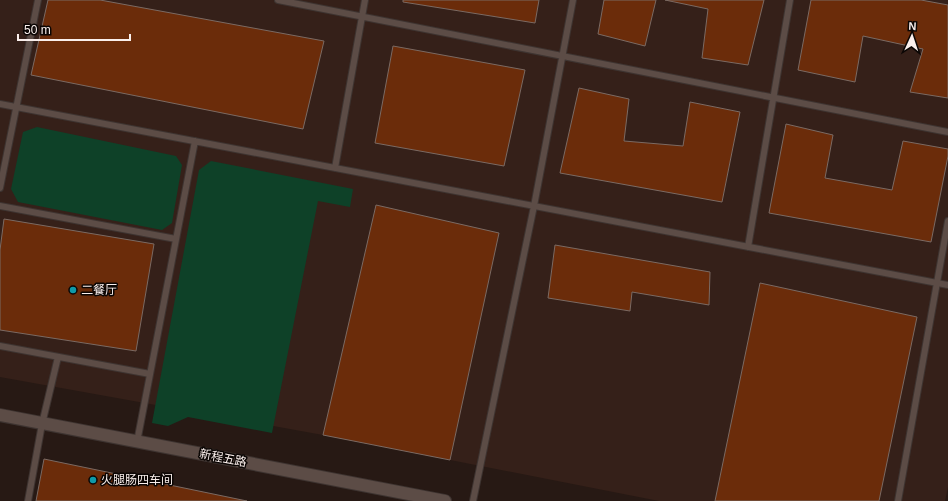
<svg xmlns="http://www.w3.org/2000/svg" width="948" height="501" viewBox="0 0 948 501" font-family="Helvetica,'Noto Sans SC',sans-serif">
	<rect width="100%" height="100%" fill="#271914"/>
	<path fill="#352019" d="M 0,0 L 948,0 L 948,487 L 945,501 L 659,501 L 323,435 L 0,377 Z"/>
	<path fill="#0e4128" d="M 37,127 L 176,156 L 182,165 L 172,223 L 162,230 L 18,202 L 11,189 L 23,132 Z
		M 211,161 L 353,189 L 350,207 L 318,201 L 272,433 L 188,417 L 168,426 L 152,423 L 199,170 Z"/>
	<path fill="#6b2c0a" stroke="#7b6a63" d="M 48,0 L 100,0 L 324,41 L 303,129 L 31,75 Z
		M 403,0 L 539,0 L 535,23 L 403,2 Z
		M 604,0 L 656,0 L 645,46 L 598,34 Z
		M 665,0 L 764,0 L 748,65 L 702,58 L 708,9 Z
		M 811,0 L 921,0 L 948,5 L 948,98 L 910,92 L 923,49 L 863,36 L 855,82 L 798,70 Z
		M 393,46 L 525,70 L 504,166 L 375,143 Z
		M 579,88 L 629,99 L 624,141 L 683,146 L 690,102 L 740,112 L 722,202 L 560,173 Z
		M 786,124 L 833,135 L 825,178 L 892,190 L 903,141 L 948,149 L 948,156 L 931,242 L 769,213 Z
		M 376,205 L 499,233 L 450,460 L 323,435 Z
		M 4,219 L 154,244 L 136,351 L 0,330 L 0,250 Z
		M 555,245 L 710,272 L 709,305 L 632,292 L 630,311 L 548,298 Z
		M 760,283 L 917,317 L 879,501 L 715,501 Z
		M 44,459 L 247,501 L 36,501 Z"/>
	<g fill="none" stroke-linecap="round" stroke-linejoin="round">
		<g stroke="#3e3431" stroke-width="8">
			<path id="lane" d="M 278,0 L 948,132
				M 0,104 L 948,285
				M 335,168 L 365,0
				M 0,188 L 38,0
				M 0,206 L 176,239
				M 748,247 L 790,0
				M 0,346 L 150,374
				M 137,442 L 195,141
				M 28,501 L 42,424 L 58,357
				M 473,501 L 534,206 L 573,0
				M 898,501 L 948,221"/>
		</g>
		<g stroke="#3e3431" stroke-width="14">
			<path id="secondary" d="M 0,415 L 445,501"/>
		</g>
		<use href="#lane" stroke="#5c4c46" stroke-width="6"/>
		<use href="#secondary" stroke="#5c4c46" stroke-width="12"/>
	</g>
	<g fill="#0f9aa8" stroke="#0b0604" stroke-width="1.5">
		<circle cx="73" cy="290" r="4"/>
		<circle cx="93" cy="480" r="4"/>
	</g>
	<g text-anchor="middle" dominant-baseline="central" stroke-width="3" stroke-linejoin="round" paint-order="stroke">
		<g font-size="12" fill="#faefec" stroke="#0b0604" text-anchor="start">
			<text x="81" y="290">二餐厅</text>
			<text x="101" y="480">火腿肠四车间</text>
		</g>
		<g font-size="12" fill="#faefec" stroke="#0b0604">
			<text transform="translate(223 458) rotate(11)">新程五路</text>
		</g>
	</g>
	<g transform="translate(912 36) rotate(3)" stroke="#0b0604" stroke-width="3" paint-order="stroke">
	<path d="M0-3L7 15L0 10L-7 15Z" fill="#faefec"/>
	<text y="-6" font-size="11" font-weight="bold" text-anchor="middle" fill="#faefec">N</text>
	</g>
	<path d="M18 34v6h112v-6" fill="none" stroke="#faefec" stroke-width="2"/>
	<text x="24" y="34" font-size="12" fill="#faefec" stroke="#0b0604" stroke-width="3" paint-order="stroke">50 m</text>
</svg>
